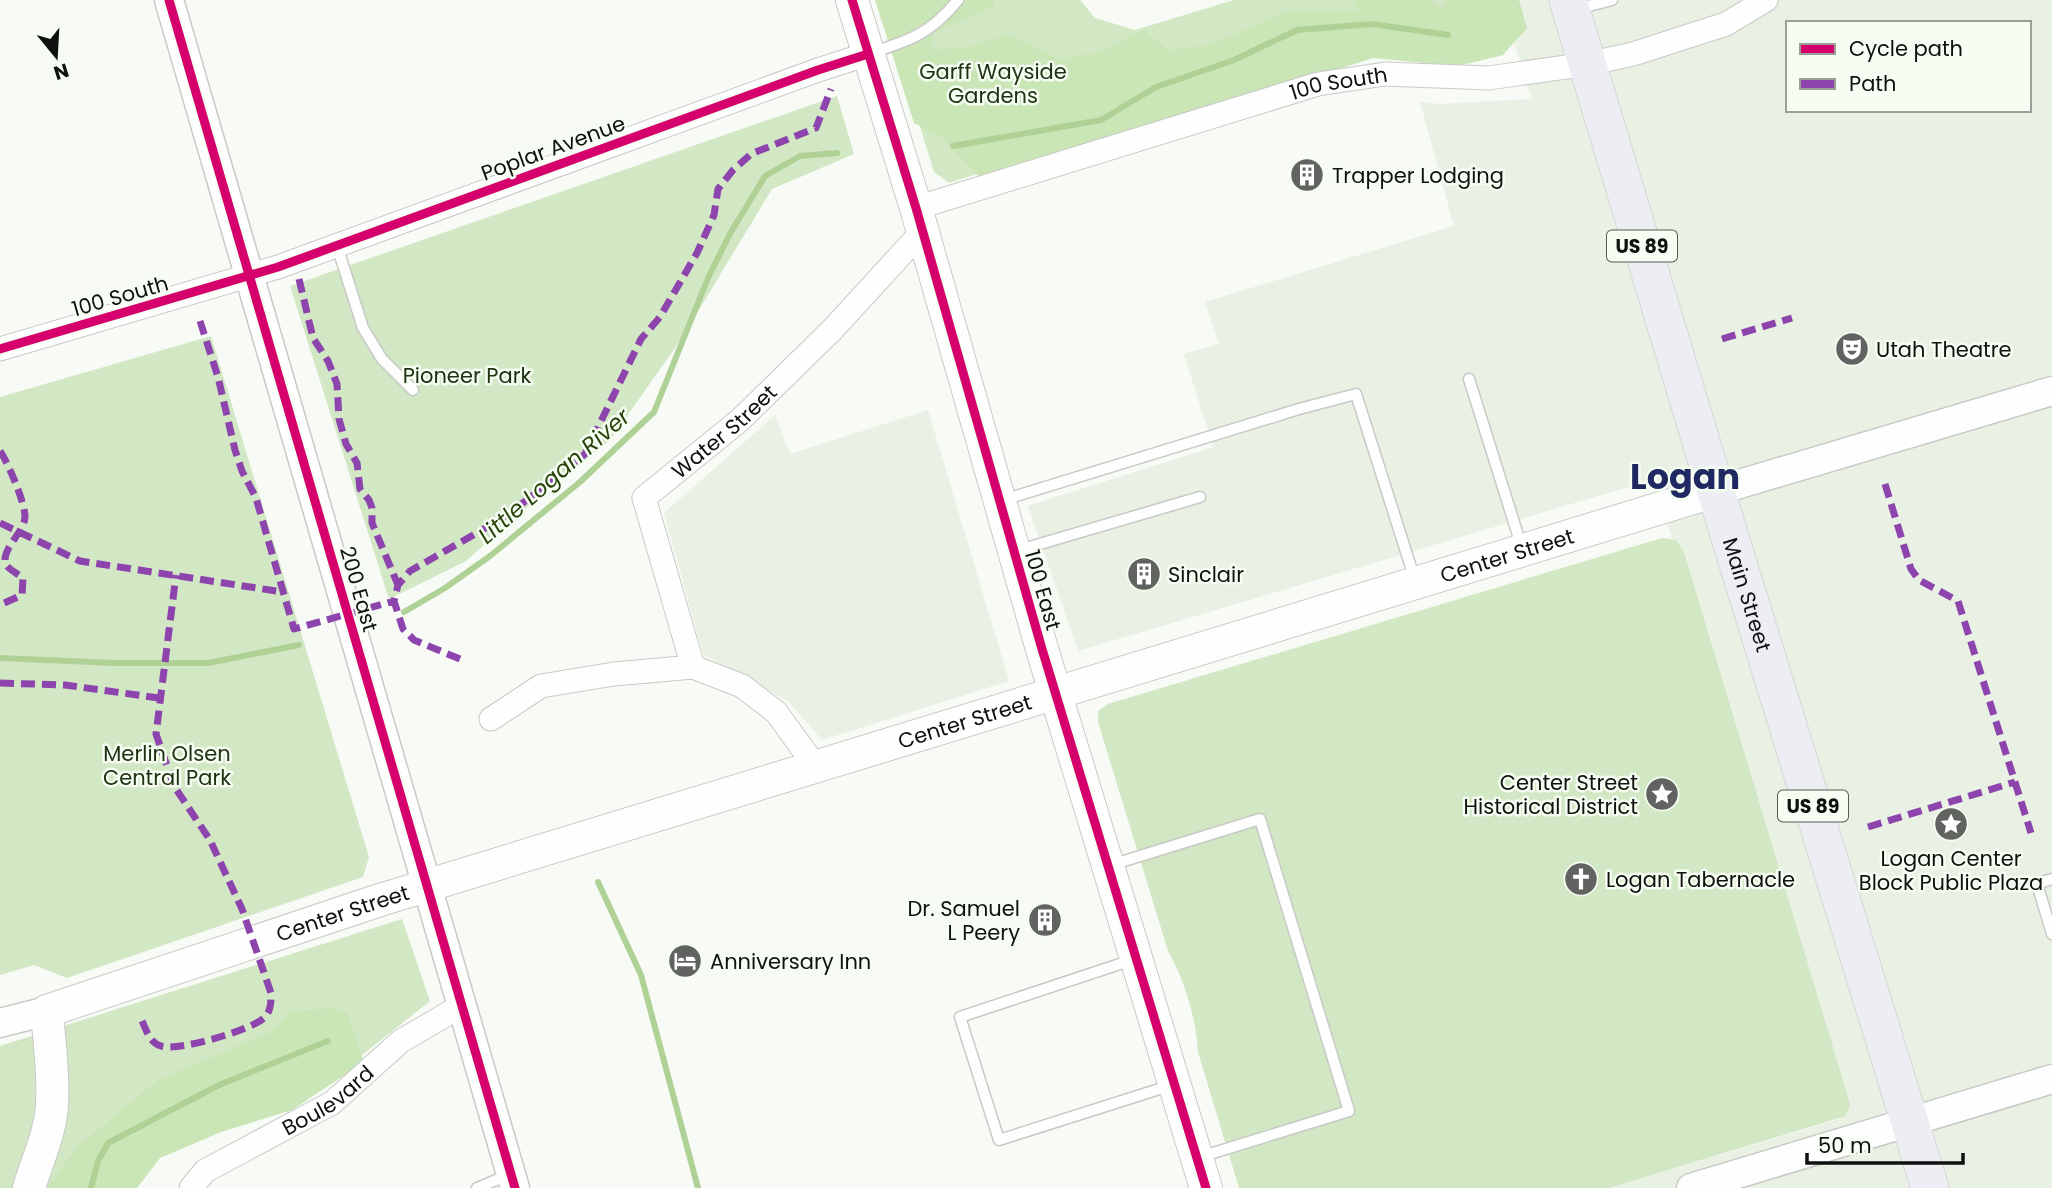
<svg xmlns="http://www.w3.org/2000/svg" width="2052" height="1188" viewBox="0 0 2052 1188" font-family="Poppins,sans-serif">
	<rect width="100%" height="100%" fill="#f7faf5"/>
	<path fill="#e9f0e4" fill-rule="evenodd" d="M 1501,0 L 2052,0 L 2052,1188 L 1609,1188 L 1840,1119 L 1850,1105 L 1684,552 L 1676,540 L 1672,539 L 1655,479 L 1078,651 L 1028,506 L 1213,447 L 1184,354 L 1219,344 L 1205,302 L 1454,226 L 1420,102 L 1440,104 L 1532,99 ZM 1788,23 L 2029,23 L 2029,110 L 1788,110 Z
		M 928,410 L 1009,681 L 822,740 L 788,701 L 703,654 L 664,513 L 775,415 L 790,454 Z"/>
	<path fill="#d2e7c4" d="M 906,0 L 1080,0 L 1095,18 L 1135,30 L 1234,0 L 1501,0 L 1365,49 L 949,183 L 934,172 L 904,74 Z
		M 837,96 L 854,154 L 772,189 L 682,338 L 610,440 L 514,518 L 466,561 L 389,599 L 290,286 Z
		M 211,336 L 369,857 L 363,877 L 67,978 L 34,965 L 0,975 L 0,397 Z
		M 1662,538 L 1676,540 L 1684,552 L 1848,1097 L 1850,1105 L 1846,1116 L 1609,1188 L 1239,1188 L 1198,1052 C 1196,1018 1185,981 1168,951 L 1098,722 L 1098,711 L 1108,704 Z
		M 402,919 L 430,1001 L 317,1091 L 45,1188 L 0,1188 L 0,1046 Z"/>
	<path fill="#cae5b6" d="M 875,0 L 995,0 L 993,6 L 932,34 L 931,50 L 966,47 L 1009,35 L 1059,59 L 1102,52 L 1144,30 L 1168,50 L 1210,45 L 1288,11 L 1359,12 L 1354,0 L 1430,0 L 1441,9 L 1448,0 L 1519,0 L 1527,28 L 1503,55 L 1458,66 L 1373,58 L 1107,144 L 981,179 L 941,137 L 914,123 Z
		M 333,1008 L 347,1012 L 364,1062 L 292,1110 L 221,1132 L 160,1158 L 137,1188 L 47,1188 L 77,1147 L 158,1080 L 269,1033 L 292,1011 Z"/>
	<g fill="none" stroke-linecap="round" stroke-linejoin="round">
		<path stroke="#b0d196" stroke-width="6" d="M 953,146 L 1101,120 L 1156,87 L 1234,60 L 1297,30 L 1372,24 L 1448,35
			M 404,612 L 445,588 L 490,556 L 580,482 L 654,412 L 708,278 L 731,232 L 765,176 L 800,156 L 837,153
			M 0,658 L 115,663 L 208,663 L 299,645
			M 598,882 L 641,975 L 698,1188
			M 91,1188 L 98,1161 L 108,1143 L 219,1085 L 328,1041"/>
		<g stroke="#c8cac6" stroke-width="13">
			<path id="service" d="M 1577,9 L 1612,0
				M 871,53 C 911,40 930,34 958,0
				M 337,246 L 363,328 L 382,359 L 413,390
				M 1469,379 L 1522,548
				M 1003,500 L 1299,409 L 1356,394 L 1415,580
				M 1016,551 L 1200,497
				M 1111,865 L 1260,819 L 1349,1111 L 1200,1157
				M 2052,879 L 2042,882 L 2038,887 L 2052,934
				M 1132,960 L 960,1017 L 999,1140 L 1172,1085
				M 477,1188 L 508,1175"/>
		</g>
		<g stroke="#c8cac6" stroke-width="25">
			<g id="minor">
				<path id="s1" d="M 916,208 L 1318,84 L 1385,74 L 1489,78 L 1587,64 L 1633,54 L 1726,24 L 1766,0"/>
				<path d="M 0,349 L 278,267 L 818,70 L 868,54"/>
				<path id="s2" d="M 693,667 L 644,498 L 740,420 L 832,330 L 921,233"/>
				<path d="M 491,719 L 541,686 L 614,674 L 693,667 L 742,686 L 776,712 L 816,767"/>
				<path id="s3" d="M 191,1188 L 205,1171 L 332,1103 L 401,1041 L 461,1006"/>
			</g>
		</g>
		<g stroke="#c8cac6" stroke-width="31">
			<path id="tertiary" d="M 169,0 L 515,1188
				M 1716,491 L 2052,391
				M 0,1023 L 47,1011
				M 1691,1188 L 2052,1079"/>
		</g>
		<g stroke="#c8cac6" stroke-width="34">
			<g id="secondary">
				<path d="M 852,0 L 916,208 L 1042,649 L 1206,1188"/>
				<path id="s4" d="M 29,1188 C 37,1161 51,1132 52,1104 C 54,1072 49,1041 47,1011 L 380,900 L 1716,491"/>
			</g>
		</g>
		<g stroke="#d5d7d4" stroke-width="39">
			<g id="trunk">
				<path id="s5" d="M 1568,0 L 1728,531 L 1930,1188"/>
			</g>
		</g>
		<use href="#service" stroke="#fefefe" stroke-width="10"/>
		<use href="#minor" stroke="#fefefe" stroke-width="23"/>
		<use href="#tertiary" stroke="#fefefe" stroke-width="28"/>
		<use href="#secondary" stroke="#fefefe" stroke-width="32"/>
		<use href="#trunk" stroke="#eceef4" stroke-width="37"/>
		<path stroke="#8e44ad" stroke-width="7" stroke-dasharray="14 7" stroke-linecap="butt" d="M 299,279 L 313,338 L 328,361 L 337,384 L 339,419 L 346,444 L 357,463 L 360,489 L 369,500 L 372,508 L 372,523 L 398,585
			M 200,321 L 218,377 L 235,450 L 242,471 L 256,498 L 294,629 L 394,601
			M 1722,339 L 1792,318
			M 0,451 C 8,463 25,502 25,517 C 24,533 0,550 6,565 C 10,570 18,574 23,578 L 22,595 L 0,605
			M 1885,484 L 1911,569 L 1919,580 L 1958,601 L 2031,833
			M 0,523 L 80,561 L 283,592
			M 460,659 L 414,640 L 403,629 L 394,601 L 398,585 L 410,571 L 505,517 L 585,454 L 641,339 L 660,317 L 697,253 L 714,215 L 718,189 L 733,170 L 751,154 L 816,128 L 831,89
			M 0,683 L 65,685 L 159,698
			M 1868,827 L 2015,782
			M 142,1021 C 147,1031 149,1042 161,1046 C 177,1052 251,1030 264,1018 C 271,1011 271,1003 271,993 L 242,909 L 210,840 L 174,786 L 156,734 L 176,575"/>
		<g stroke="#f6fdf2" stroke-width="13">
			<path id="cycleway" d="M 169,0 L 515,1188
				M 852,0 L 916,208 L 1042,649 L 1206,1188
				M 0,349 L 278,267 L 818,70 L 868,54"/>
		</g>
		<use href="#cycleway" stroke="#d6006c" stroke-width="9"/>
	</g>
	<defs>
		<g id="building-disc" transform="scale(1.75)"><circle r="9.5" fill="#60635f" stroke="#f6fdf2"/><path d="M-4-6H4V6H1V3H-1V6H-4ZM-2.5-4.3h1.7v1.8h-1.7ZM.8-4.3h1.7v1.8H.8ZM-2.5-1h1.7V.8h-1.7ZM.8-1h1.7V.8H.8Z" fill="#fff"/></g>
		<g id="theatre-disc" transform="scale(1.75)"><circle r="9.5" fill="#60635f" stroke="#f6fdf2"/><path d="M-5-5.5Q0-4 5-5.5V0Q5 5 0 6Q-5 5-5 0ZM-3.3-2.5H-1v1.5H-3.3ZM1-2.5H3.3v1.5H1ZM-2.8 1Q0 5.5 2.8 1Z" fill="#fff"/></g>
		<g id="sight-disc" transform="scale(1.75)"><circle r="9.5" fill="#60635f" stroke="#f6fdf2"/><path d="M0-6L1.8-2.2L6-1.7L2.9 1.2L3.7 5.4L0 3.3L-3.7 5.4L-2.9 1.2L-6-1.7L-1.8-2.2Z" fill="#fff"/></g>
		<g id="church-disc" transform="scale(1.75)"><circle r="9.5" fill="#60635f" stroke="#f6fdf2"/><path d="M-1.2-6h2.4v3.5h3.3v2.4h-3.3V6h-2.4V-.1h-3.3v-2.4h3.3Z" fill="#fff"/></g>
		<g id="hotel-disc" transform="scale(1.75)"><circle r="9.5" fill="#60635f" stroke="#f6fdf2"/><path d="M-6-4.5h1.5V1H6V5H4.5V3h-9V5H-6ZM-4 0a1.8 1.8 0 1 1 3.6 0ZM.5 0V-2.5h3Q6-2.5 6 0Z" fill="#fff"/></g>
	</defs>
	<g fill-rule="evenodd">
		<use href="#building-disc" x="1307" y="175"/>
		<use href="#theatre-disc" x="1852" y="349"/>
		<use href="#building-disc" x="1144" y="574"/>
		<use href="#sight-disc" x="1662" y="794"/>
		<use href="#sight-disc" x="1951" y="824"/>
		<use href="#church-disc" x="1581" y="879"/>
		<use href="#building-disc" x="1045" y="920"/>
		<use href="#hotel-disc" x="685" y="961"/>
	</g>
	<g text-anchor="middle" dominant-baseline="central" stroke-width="5" stroke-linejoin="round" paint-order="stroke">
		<g fill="#f6fdf2" stroke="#545852" stroke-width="2">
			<rect x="1607" y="230.5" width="70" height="31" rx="5"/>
			<rect x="1778" y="790.5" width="70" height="31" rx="5"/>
		</g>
		<g font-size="19" font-weight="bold" fill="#0f110e">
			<text x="1642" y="246">US 89</text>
			<text x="1813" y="806">US 89</text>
		</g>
		<g font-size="21" fill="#203211" stroke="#f6fdf2">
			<text x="993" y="71">Garff Wayside<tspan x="993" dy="24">Gardens</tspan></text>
			<text x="467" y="375">Pioneer Park</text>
			<text x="167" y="753">Merlin Olsen<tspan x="167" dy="24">Central Park</tspan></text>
		</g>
		<g font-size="21" fill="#0f110e" stroke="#f6fdf2">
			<text stroke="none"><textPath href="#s1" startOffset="441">100 South</textPath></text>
			<text transform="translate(553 148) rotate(-20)">Poplar Avenue</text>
			<text transform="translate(120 296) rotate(-16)">100 South</text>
			<text stroke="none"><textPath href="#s2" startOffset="280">Water Street</textPath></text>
			<text stroke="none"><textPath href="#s4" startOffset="1710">Center Street</textPath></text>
			<text transform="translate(359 589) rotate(74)">200 East</text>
			<text transform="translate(1043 590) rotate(74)">100 East</text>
			<text stroke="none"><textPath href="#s5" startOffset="621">Main Street</textPath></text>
			<text stroke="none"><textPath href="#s4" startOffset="1143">Center Street</textPath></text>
			<text stroke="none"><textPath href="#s4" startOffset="492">Center Street</textPath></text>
			<text stroke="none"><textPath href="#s3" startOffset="164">Boulevard</textPath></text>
		</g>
		<g font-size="21" fill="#0f110e" stroke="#f6fdf2" text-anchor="start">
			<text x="1332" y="175">Trapper Lodging</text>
			<text x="1876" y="349">Utah Theatre</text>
			<text x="1168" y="574">Sinclair</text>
			<text x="1638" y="782" text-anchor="end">Center Street<tspan x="1638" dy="24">Historical District</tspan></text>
			<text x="1951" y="858" text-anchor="middle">Logan Center<tspan x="1951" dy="24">Block Public Plaza</tspan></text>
			<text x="1606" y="879">Logan Tabernacle</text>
			<text x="1020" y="908" text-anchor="end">Dr. Samuel<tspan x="1020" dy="24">L Peery</tspan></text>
			<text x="710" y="961">Anniversary Inn</text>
		</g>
		<g font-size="23" font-style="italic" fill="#28440b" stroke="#f6fdf2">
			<text transform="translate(554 476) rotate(-41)">Little Logan River</text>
		</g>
		<g font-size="35" font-weight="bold" fill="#1f2860" stroke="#f6fdf2">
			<text x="1685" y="476">Logan</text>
		</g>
	</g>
	<rect x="1786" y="21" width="245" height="91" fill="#f6fdf2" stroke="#9a9f97" stroke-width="2"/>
	<rect x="1800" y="44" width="35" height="10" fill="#d6006c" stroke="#9a9f97" stroke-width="2"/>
	<text x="1849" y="56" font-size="21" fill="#0f110e">Cycle path</text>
	<rect x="1800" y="79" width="35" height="10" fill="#8e44ad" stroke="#9a9f97" stroke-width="2"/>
	<text x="1849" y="91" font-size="21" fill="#0f110e">Path</text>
	<g transform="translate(56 56) rotate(162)" stroke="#f6fdf2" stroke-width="5" paint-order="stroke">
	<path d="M0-5L12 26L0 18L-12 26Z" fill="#0f110e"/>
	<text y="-10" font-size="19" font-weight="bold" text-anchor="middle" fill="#0f110e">N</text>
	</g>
	<path d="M1807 1153v10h156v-10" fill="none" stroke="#0f110e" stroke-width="3.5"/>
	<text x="1818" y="1153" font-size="21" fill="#0f110e" stroke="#f6fdf2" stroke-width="5" paint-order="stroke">50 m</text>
</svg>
